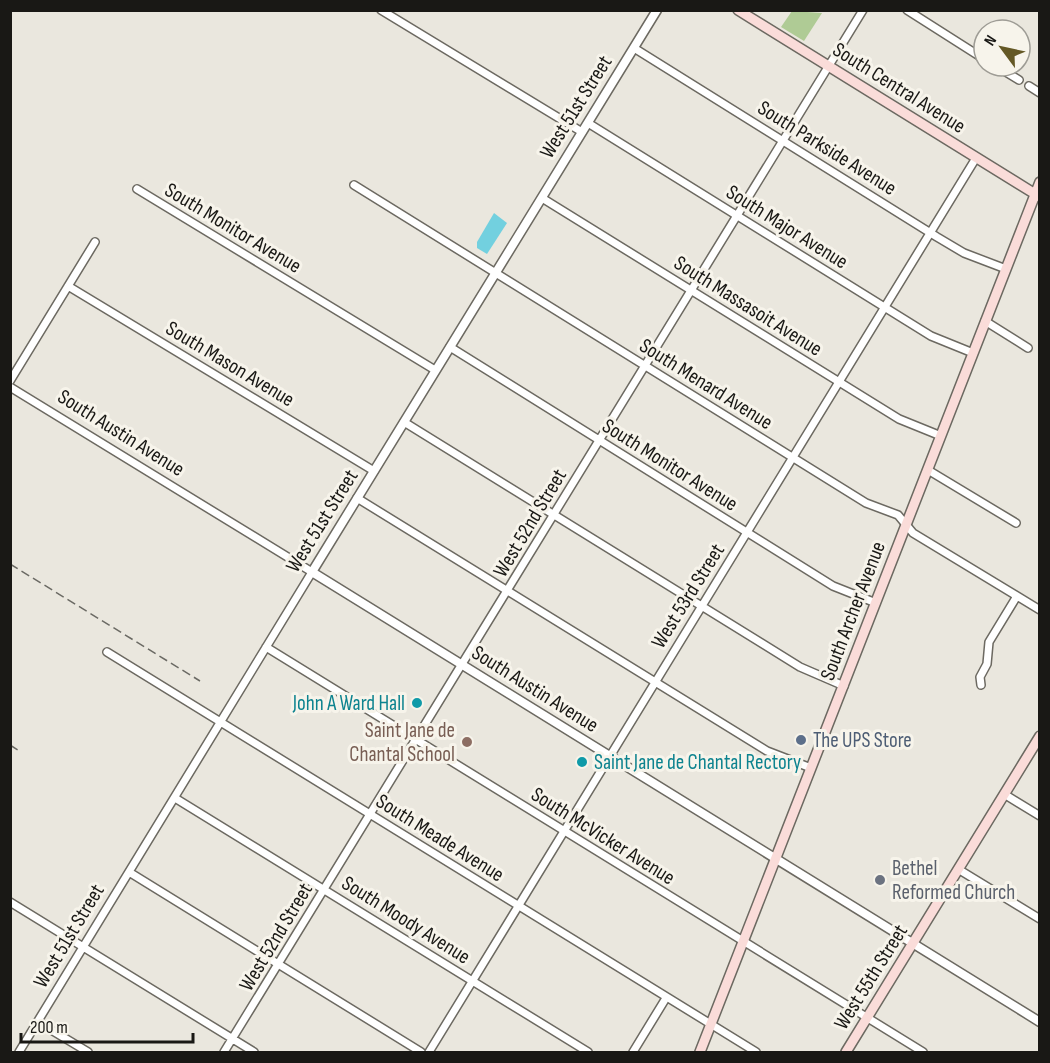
<svg xmlns="http://www.w3.org/2000/svg" width="1050" height="1063" viewBox="0 0 1050 1063" font-family="'Sofia Sans Condensed',sans-serif">
	<rect width="100%" height="100%" fill="#eae7de"/>
	<path fill="#afcb95" d="M 792,11 L 822,13 L 804,41 L 781,27 Z"/>
	<path fill="#72d0df" d="M 494,213 L 507,223 L 487,254 L 477,248 L 477,242 Z"/>
	<g fill="none" stroke-linecap="round" stroke-linejoin="round">
		<g stroke="#6c6961" stroke-width="10">
			<path id="minor" d="M 381,10 L 582,132
				M 907,10 L 984,59
				M 634,48 L 937,237 L 964,253 L 1006,269
				M 996,66 L 1019,80
				M 1029,86 L 1040,93
				M 588,123 L 931,336 L 973,353
				M 354,185 L 866,503 L 898,515 L 913,533 L 1040,610
				M 137,189 L 435,370
				M 542,198 L 899,419 L 941,436
				M 68,286 L 374,471
				M 985,321 L 1028,348
				M 450,347 L 833,586 L 876,603
				M 10,381 L 95,242
				M 10,387 L 312,572 L 19,1052
				M 404,422 L 800,667 L 844,686
				M 928,470 L 1016,523
				M 357,498 L 767,751 L 811,768
				M 266,647 L 923,1052
				M 107,652 L 756,1052
				M 981,685 L 980,677 L 987,664 L 989,642 L 1017,596
				M 1004,794 L 1040,816
				M 175,798 L 588,1052
				M 958,869 L 1040,919
				M 129,872 L 421,1052
				M 10,902 L 254,1052
				M 38,1022 L 88,1052
				M 224,1052 L 863,10
				M 429,1052 L 976,158
				M 633,1052 L 666,998"/>
		</g>
		<g stroke="#6c6961" stroke-width="11">
			<path id="tertiary" d="M 657,10 L 312,572 L 1040,1022"/>
		</g>
		<g stroke="#6c6961" stroke-width="12">
			<path id="secondary" d="M 738,10 L 1040,197
				M 700,1052 L 1040,182
				M 846,1052 L 1040,736"/>
		</g>
		<use href="#minor" stroke="#fff" stroke-width="7"/>
		<use href="#tertiary" stroke="#fff" stroke-width="8"/>
		<use href="#secondary" stroke="#fadcd9" stroke-width="9"/>
		<path stroke="#6b6a64" stroke-width="1.5" stroke-dasharray="9 4.5" stroke-linecap="butt" d="M 10,564 L 200,681
			M 10,745 L 21,752"/>
	</g>
	<g fill="#0f9aa8" stroke="#f7f4eb" stroke-width="2">
		<circle cx="417" cy="703" r="6"/>
		<circle cx="582" cy="762" r="6"/>
	</g>
	<circle fill="#5c6f8a" stroke="#f7f4eb" stroke-width="2" cx="801" cy="740" r="6"/>
	<circle fill="#8d6e63" stroke="#f7f4eb" stroke-width="2" cx="467" cy="742" r="6"/>
	<circle fill="#6b7280" stroke="#f7f4eb" stroke-width="2" cx="880" cy="880" r="6"/>
	<g text-anchor="middle" dominant-baseline="central" stroke-width="6" stroke-linejoin="round" paint-order="stroke">
		<g font-size="21" fill="#191815" stroke="#f7f4eb">
			<text transform="translate(899 88) rotate(32)">South Central Avenue</text>
			<text transform="translate(576 107) rotate(-58)">West 51st Street</text>
			<text transform="translate(827 148) rotate(32)">South Parkside Avenue</text>
			<text transform="translate(787 227) rotate(32)">South Major Avenue</text>
			<text transform="translate(233 228) rotate(31)">South Monitor Avenue</text>
			<text transform="translate(748 306) rotate(32)">South Massasoit Avenue</text>
			<text transform="translate(230 364) rotate(31)">South Mason Avenue</text>
			<text transform="translate(706 384) rotate(32)">South Menard Avenue</text>
			<text transform="translate(121 433) rotate(32)">South Austin Avenue</text>
			<text transform="translate(670 465) rotate(32)">South Monitor Avenue</text>
			<text transform="translate(322 521) rotate(-58)">West 51st Street</text>
			<text transform="translate(530 523) rotate(-59)">West 52nd Street</text>
			<text transform="translate(688 596) rotate(-58)">West 53rd Street</text>
			<text transform="translate(853 611) rotate(-69)">South Archer Avenue</text>
			<text transform="translate(535 689) rotate(32)">South Austin Avenue</text>
			<text transform="translate(603 836) rotate(32)">South McVicker Avenue</text>
			<text transform="translate(440 838) rotate(32)">South Meade Avenue</text>
			<text transform="translate(406 920) rotate(32)">South Moody Avenue</text>
			<text transform="translate(69 936) rotate(-59)">West 51st Street</text>
			<text transform="translate(276 937) rotate(-59)">West 52nd Street</text>
			<text transform="translate(871 977) rotate(-58)">West 55th Street</text>
		</g>
		<g font-size="21" fill="#0d838f" stroke="#f7f4eb" text-anchor="end">
			<text x="405" y="703">John A Ward Hall</text>
			<text x="594" y="762" text-anchor="start">Saint Jane de Chantal Rectory</text>
		</g>
		<g font-size="21" fill="#785e54" stroke="#f7f4eb" text-anchor="end">
			<text x="455" y="730">Saint Jane de<tspan x="455" dy="24">Chantal School</tspan></text>
		</g>
		<g font-size="21" fill="#4e5e75" stroke="#f7f4eb" text-anchor="start">
			<text x="813" y="740">The UPS Store</text>
		</g>
		<g font-size="21" fill="#5b616d" stroke="#f7f4eb" text-anchor="start">
			<text x="892" y="868">Bethel<tspan x="892" dy="24">Reformed Church</tspan></text>
		</g>
	</g>
	<rect width="1050" height="1063" fill="none" stroke="#191815" stroke-width="24"/>
	<g transform="translate(1002 48) rotate(303)"><circle r="28" fill="#f7f4eb" stroke="#9e9c95" stroke-width="1.5"/>
	<path d="M0-4.5L10 22L0 15L-10 22Z" fill="#645825"/>
	<text y="-9" font-size="16" font-weight="bold" text-anchor="middle" fill="#191815">N</text>
	</g>
	<path d="M21 1033v9h172v-9" fill="none" stroke="#191815" stroke-width="3"/>
	<text x="30" y="1033" font-size="18" fill="#191815" stroke="#f7f4eb" stroke-width="4.5" paint-order="stroke">200 m</text>
</svg>
